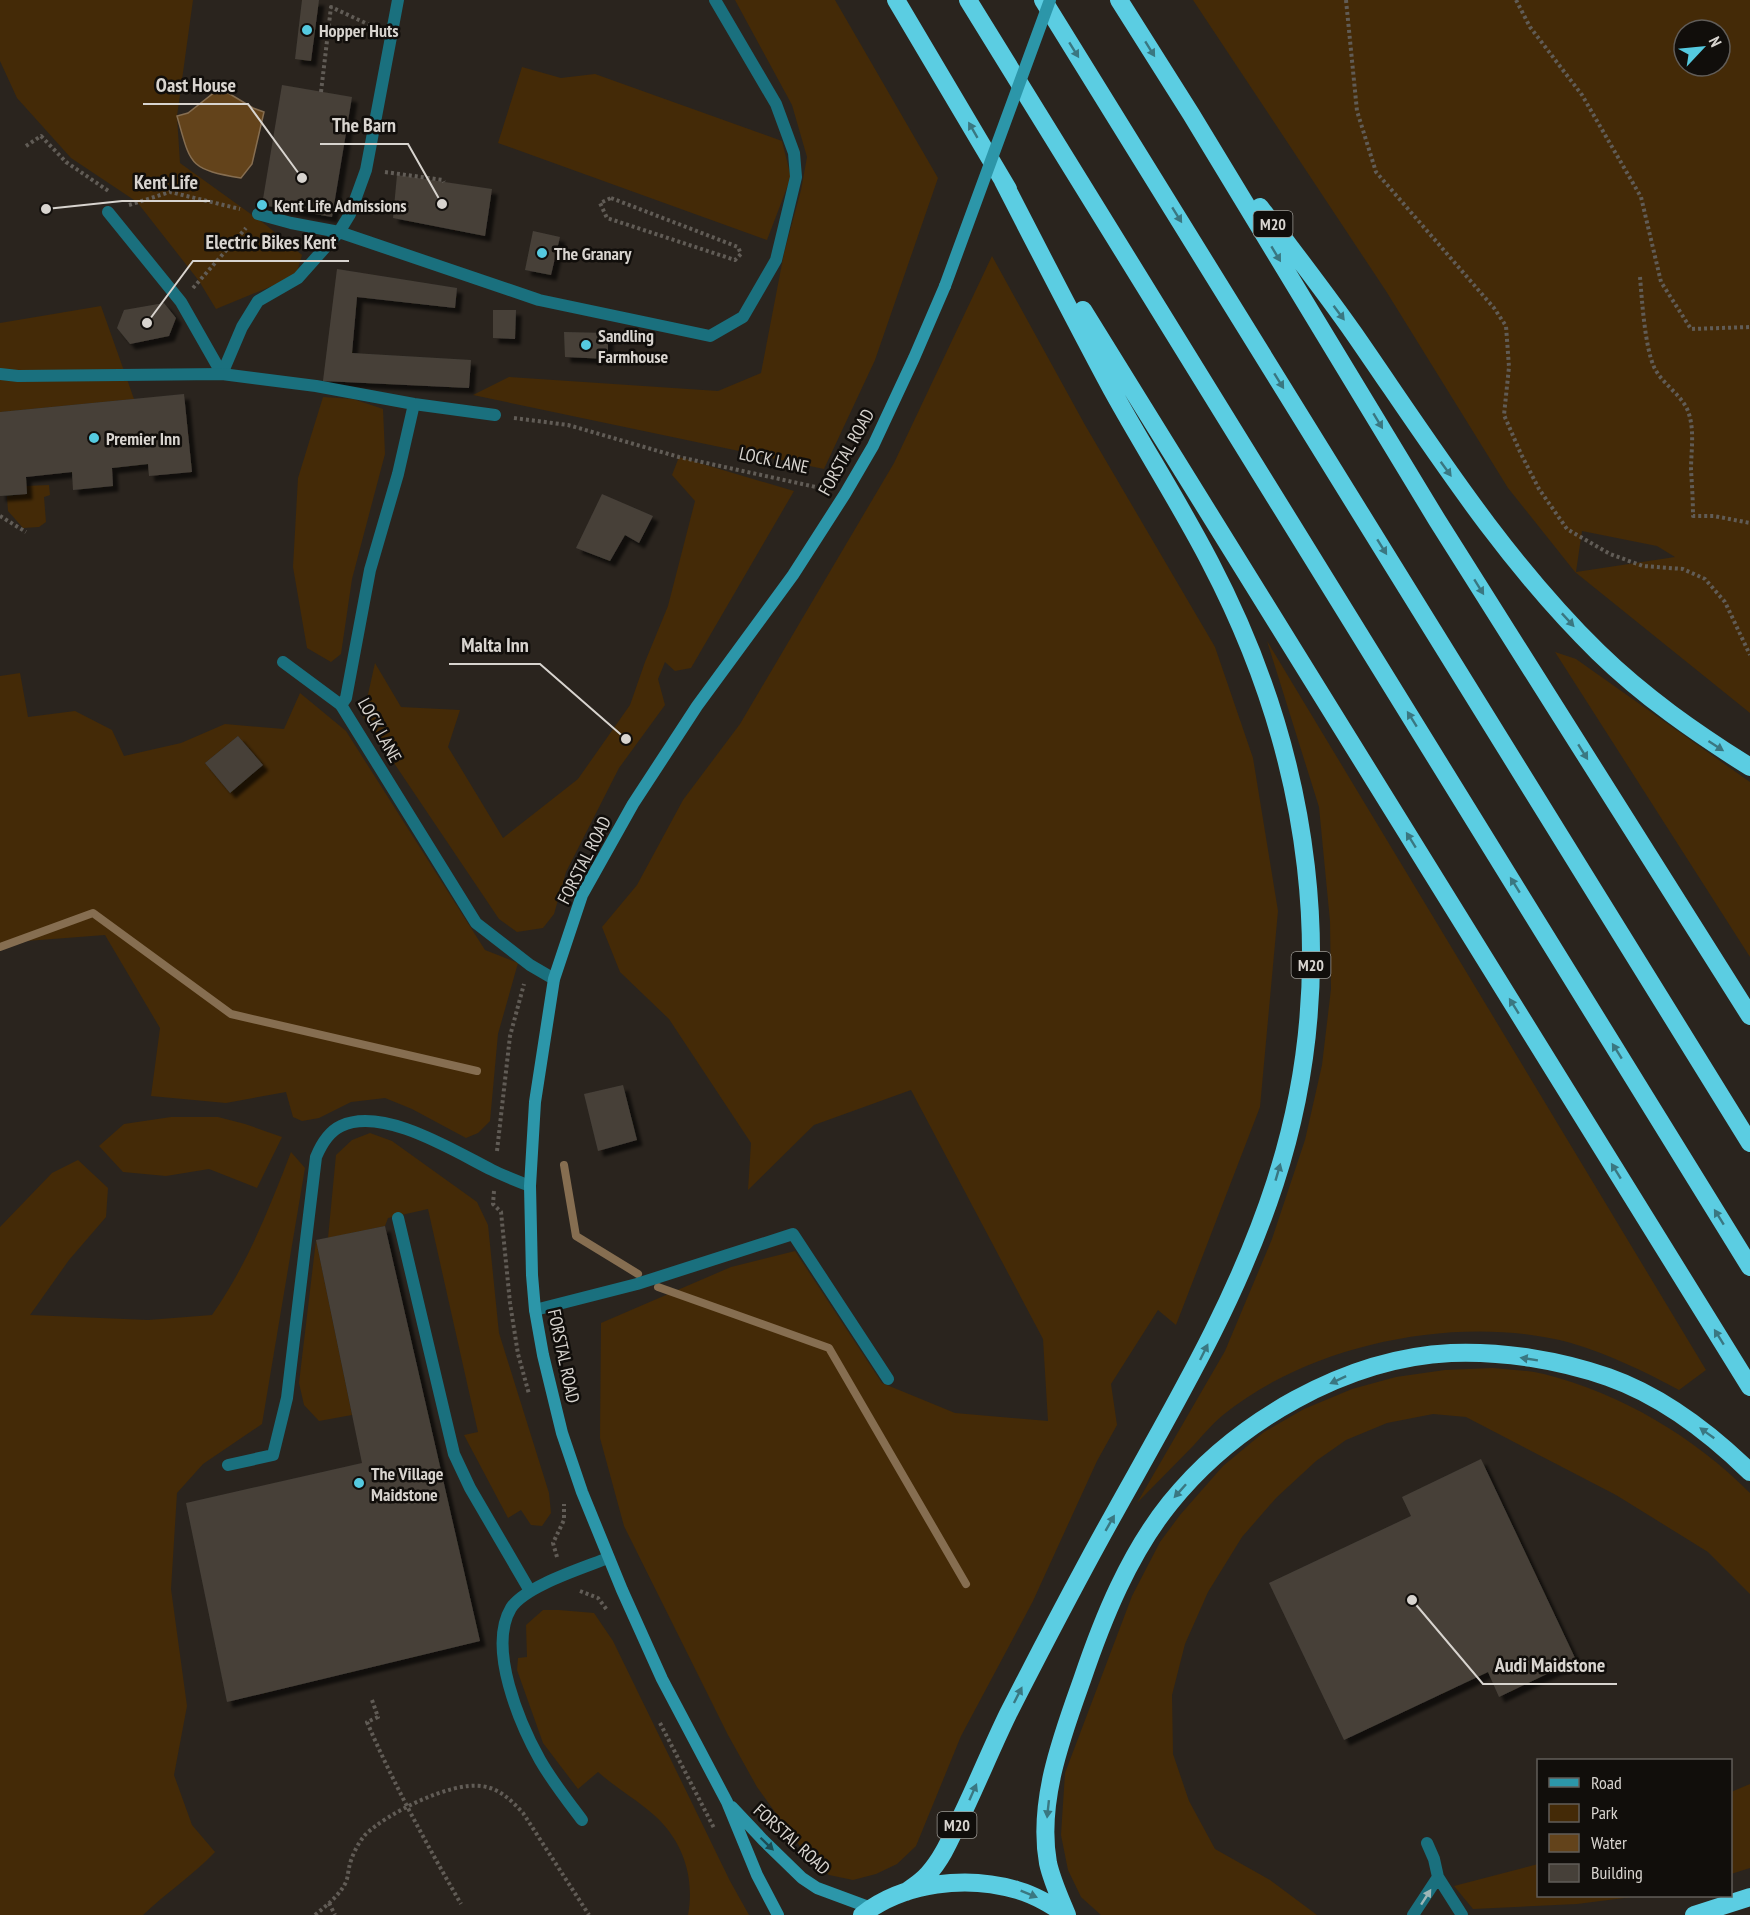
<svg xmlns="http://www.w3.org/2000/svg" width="1750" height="1915" viewBox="0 0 1750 1915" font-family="'PT Sans Narrow',sans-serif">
	<defs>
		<filter id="shadow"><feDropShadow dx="5.5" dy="5.5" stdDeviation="1.5" flood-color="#0009"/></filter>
	</defs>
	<rect width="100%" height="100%" fill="#2a241e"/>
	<path fill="#442a07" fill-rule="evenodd" d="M 0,0 L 193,0 L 177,116 L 180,163 L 266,225 L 302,255 L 297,272 L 277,284 L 216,309 L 199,281 L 137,202 L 71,158 L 17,98 L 0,61 Z
		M 735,0 L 835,0 L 938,178 L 875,360 L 824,469 L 473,395 L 509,377 L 718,391 L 761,373 L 784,253 L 801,190 L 807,157 L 792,105 Z
		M 1193,0 L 1750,0 L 1750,713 L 1575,572 L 1508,488 L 1386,291 ZM 1684,30 L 1720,30 L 1720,66 L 1684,66 ZM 1582,531 L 1657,546 L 1675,557 L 1576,572 Z
		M 522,67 L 561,78 L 595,74 L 782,141 L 791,177 L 767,240 L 498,143 Z
		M 992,256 L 1085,425 L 1215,647 L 1253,758 L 1278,911 L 1260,1107 L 1176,1325 L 1158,1310 L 1111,1384 L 1117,1425 L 1097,1461 L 1033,1601 L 961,1736 L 916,1846 L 897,1864 L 876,1874 L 853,1880 L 829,1875 L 809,1859 L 757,1787 L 728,1735 L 624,1526 L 600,1438 L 601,1323 L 731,1267 L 795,1251 L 882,1383 L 955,1413 L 1048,1421 L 1043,1339 L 911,1090 L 814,1125 L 748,1190 L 751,1143 L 669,1019 L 620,972 L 602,927 L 637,885 L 683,800 L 740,724 L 894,463 Z
		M 101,306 L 134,399 L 0,412 L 0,323 Z
		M 323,397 L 353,399 L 383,409 L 385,454 L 352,579 L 341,654 L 331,662 L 307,648 L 293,567 L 298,478 Z
		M 679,457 L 794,491 L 691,668 L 675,671 L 665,662 L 658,679 L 665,705 L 619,768 L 566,872 L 554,914 L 543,928 L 517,932 L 499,919 L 363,717 L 375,663 L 401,707 L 460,710 L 448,747 L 503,838 L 578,779 L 630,705 L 645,662 L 668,606 L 695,501 L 672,475 Z
		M 49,485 L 50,495 L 44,497 L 46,522 L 39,527 L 23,528 L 8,511 L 7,496 L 27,494 L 26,486 Z
		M 1267,641 L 1706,1370 L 1679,1390 C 1645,1372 1609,1354 1571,1343 C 1461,1313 1311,1343 1223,1415 C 1212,1424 1203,1435 1194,1445 C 1175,1464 1156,1484 1137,1503 L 1225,1351 L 1272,1239 L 1305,1140 L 1322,1065 L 1331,989 L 1330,921 L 1319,807 Z
		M 1555,652 L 1576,659 L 1750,782 L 1750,957 Z
		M 20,673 L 28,717 L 75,711 L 112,730 L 124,756 L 181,743 L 225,724 L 284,729 L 300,693 L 346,731 L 485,950 L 518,963 L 498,1034 L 490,1121 L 478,1133 L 466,1138 L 412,1109 L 385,1098 L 351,1102 L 319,1118 L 302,1121 L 293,1117 L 286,1092 L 226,1103 L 151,1096 L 160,1028 L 105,935 L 0,943 L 0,676 ZM 238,736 L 263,765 L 230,793 L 205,763 Z
		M 171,1117 L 218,1117 L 245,1124 L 282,1137 L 257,1188 L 209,1169 L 166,1176 L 123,1172 L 99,1146 L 124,1124 Z
		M 370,1133 L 392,1141 L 477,1202 L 488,1225 L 499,1333 L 549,1493 L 551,1513 L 542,1526 L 531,1525 L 521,1510 L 508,1518 L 464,1435 L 478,1432 L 428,1209 L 388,1218 L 385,1226 L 328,1238 L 336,1155 L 352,1140 Z
		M 291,1152 L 305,1168 L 262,1424 L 203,1464 L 177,1493 L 171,1589 L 187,1706 L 174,1775 L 192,1825 L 215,1852 C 193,1875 166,1893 143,1915 L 0,1915 L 0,1227 L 52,1173 L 78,1160 L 108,1188 L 106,1217 L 69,1260 L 30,1315 L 148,1320 L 212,1315 C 247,1265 269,1209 291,1152 Z
		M 316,1240 L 352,1415 L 319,1421 L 304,1405 L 299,1383 Z
		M 1493,1368 C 1510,1370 1528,1370 1544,1374 C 1622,1394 1693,1436 1750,1493 L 1750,1594 L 1708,1552 L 1616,1495 L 1466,1417 L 1433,1414 L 1387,1423 L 1346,1440 L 1316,1461 L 1276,1498 L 1242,1537 L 1208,1592 L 1185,1644 L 1172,1695 L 1173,1754 L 1189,1801 L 1215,1849 L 1270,1880 L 1317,1915 L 1101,1915 L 1081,1897 L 1068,1870 L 1061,1835 L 1065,1773 L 1132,1596 L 1160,1542 L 1180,1515 L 1223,1466 L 1264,1432 L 1304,1409 L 1352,1389 L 1396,1377 L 1445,1370 Z
		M 543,1610 L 559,1610 L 594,1613 L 613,1641 L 730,1881 L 749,1915 L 688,1915 C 695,1877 683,1841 654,1815 C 636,1799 616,1788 598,1772 L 578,1789 L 543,1743 L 517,1670 L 518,1658 L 527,1657 L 526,1625 Z
		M 1750,1784 L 1750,1868 L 1731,1874 L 1731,1792 Z
		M 1538,1864 L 1538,1896 L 1640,1896 L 1577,1904 L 1473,1909 L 1454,1886 Z"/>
	<path fill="#63431b" stroke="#866e51" stroke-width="1.5" d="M 220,88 L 253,108 L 264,112 L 252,164 L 241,178 C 188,169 191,165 177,116 L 188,113 Z"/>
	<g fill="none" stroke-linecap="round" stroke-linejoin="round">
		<path stroke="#866e51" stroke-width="8" d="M 0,947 L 93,913 L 231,1014 L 477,1071
			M 564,1165 L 576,1236 L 638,1274
			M 658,1287 L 829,1348 L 966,1584"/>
	</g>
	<path fill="#464039" filter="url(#shadow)" d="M 302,0 L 319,0 L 311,61 L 295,59 Z
		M 282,85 L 352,97 L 332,217 L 262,205 Z
		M 397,175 L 492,189 L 485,236 L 393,218 Z
		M 533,231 L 560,237 L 551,275 L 525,270 Z
		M 337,269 L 457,288 L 455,308 L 357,297 L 352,353 L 471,360 L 469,388 L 323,381 Z
		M 164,303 L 176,318 L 169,336 L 130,344 L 117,328 L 124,310 Z
		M 493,310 L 516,310 L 515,339 L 493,338 Z
		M 564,332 L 608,333 L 608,359 L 565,357 Z
		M 184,394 L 192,472 L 149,476 L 148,464 L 112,468 L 113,486 L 73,490 L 72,472 L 26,477 L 27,494 L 0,496 L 0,412 Z
		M 602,494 L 653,516 L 639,543 L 625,535 L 610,561 L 576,548 Z
		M 238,736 L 263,765 L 230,793 L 205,763 Z
		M 623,1085 L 637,1140 L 598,1151 L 584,1094 Z
		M 385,1226 L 480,1641 L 227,1702 L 186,1503 L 362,1463 L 316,1240 Z
		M 1481,1459 L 1576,1660 L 1499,1697 L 1488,1672 L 1344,1740 L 1269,1583 L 1411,1516 L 1402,1497 Z"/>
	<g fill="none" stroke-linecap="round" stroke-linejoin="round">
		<path stroke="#615c56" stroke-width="4" stroke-dasharray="3 3" stroke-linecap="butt" d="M 1346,0 L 1357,111 L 1376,172 L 1494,308 L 1506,326 L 1509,367 L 1504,415 L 1521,454 L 1539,489 L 1567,529 L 1610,554 L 1643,566 L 1683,569 L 1705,579 L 1725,602 L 1750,655
			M 1516,0 L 1530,27 L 1582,95 L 1641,197 L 1661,282 L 1691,329 L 1750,327
			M 321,92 L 331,7 L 374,27
			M 26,146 L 41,136 L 66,162 L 110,192
			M 385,172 L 443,180 L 444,182
			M 611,198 L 738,247 L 741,254 L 735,260 L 607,218 L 600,203 Z
			M 129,205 L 170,192 L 240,209
			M 1640,277 C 1642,301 1645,347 1654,367 C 1662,384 1681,394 1688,411 C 1695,430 1691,451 1691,470 C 1692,485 1693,501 1693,516 L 1714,516 L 1750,523
			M 193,288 L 246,228
			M 514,418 L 568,425 L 679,457 L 825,489
			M 0,516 L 26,532
			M 497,1151 L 510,1036 L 524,984
			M 494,1191 L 493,1204 L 501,1212 L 510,1303 L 518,1354 L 529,1394
			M 557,1557 L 553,1543 L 564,1520 L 564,1504
			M 580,1591 L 598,1598 L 607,1610
			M 372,1700 L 378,1717 L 367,1722 C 394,1785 427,1845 461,1904
			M 660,1723 L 714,1828
			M 329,1903 L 335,1915
			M 315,1915 C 327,1905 339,1896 346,1882 C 348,1877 348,1872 349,1868 C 351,1857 358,1843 365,1835 C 387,1813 450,1782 481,1786 C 499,1788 511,1800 523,1813 L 589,1915"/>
		<path stroke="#1a707e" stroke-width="12" d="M 108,212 L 181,302 L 222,374
			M 258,214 L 291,223 L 339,232 L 350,214 L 366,170 L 398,0
			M 222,374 L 242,327 L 258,301 L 298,278 L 339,232 L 539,300 L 710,336 L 743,317 L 776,260 L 796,177 L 794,153 L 776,104 L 715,0
			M 283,662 L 341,705
			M 398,1218 L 454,1454 L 470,1488 L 530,1591
			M 535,1310 L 637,1284 L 793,1234 L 888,1379
			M 228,1465 L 273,1455 L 287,1398 L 316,1157 C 321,1145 328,1132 341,1126 C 383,1106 454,1151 492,1170 C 504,1176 517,1181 530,1186
			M 582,1820 C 567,1800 552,1781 540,1760 C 520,1724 487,1648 511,1608 C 525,1586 583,1568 608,1558
			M 1427,1843 L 1434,1859 L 1438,1877 L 1462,1915
			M 1413,1915 L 1438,1877"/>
		<path stroke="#1a707e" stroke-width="12" d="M 0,374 L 18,376 L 222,374 L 316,386 L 414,404 L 495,415
			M 414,404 L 398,474 L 370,570 L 346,698 L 341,705 L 476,923 L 530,965 L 554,979"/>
		<path stroke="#2c96a9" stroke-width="12" d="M 732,1807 L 763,1840 L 802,1878 L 817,1888 L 871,1908
			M 778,1915 L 757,1875 L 727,1802 L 662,1679 L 622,1590 L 582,1492 L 562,1433 L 543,1355 L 535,1310 L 532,1275 L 530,1186 L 535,1102 L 554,979 L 582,895 L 633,804 L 697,706 L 793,575 L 845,494 L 873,446 L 914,358 L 945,286"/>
		<path stroke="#5bcde2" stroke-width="18" d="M 896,0 L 1008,189
			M 968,0 L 1750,1267
			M 1043,0 L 1750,1143
			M 1119,0 L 1191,114 L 1437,520 L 1750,1016
			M 1260,207 C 1292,250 1325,292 1355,335 C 1431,445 1502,558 1598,652 C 1644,697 1696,733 1750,767
			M 1083,310 L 1750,1387
			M 906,1892 C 914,1886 922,1881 928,1874 C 941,1860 949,1842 957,1825 C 975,1789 990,1751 1008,1714 C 1034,1663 1060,1613 1087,1563 C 1154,1438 1231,1319 1275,1183 C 1343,974 1311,755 1210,562 C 1180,504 1144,448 1112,390 C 1075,321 1039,251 1003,181
			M 862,1915 C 904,1882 967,1875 1017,1890 C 1035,1895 1051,1905 1067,1915
			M 1067,1915 C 1060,1898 1052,1881 1048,1863 C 1037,1802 1062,1736 1082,1680 C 1103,1618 1129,1554 1170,1503 C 1235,1422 1346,1358 1451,1353 C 1503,1351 1559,1360 1608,1377 C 1662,1396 1710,1433 1750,1472
			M 1694,1915 L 1750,1897"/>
		<path stroke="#2c96a9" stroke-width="12" d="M 945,286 L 1050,0"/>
	</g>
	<defs><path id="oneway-solid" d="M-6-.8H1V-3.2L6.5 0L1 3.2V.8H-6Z" transform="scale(1.5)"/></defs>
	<g fill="#3a7781">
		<use href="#oneway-solid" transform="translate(1150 49) rotate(58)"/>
		<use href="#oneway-solid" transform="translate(1074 50) rotate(58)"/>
		<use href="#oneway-solid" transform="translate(973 130) rotate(-120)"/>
		<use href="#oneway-solid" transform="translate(1177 215) rotate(58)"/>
		<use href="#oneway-solid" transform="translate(1276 254) rotate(59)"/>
		<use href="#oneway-solid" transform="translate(1339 313) rotate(53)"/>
		<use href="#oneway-solid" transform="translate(1279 381) rotate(58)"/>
		<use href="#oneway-solid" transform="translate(1378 421) rotate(59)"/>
		<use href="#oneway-solid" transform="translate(1446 469) rotate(54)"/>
		<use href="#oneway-solid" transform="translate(1382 547) rotate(58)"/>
		<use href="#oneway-solid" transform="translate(1479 587) rotate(58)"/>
		<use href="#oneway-solid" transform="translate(1568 620) rotate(47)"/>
		<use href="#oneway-solid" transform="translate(1412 719) rotate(-122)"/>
		<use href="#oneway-solid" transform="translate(1716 746) rotate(33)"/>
		<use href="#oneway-solid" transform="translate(1583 752) rotate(58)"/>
		<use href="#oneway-solid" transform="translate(1411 840) rotate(-122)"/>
		<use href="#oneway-solid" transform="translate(1515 885) rotate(-122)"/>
		<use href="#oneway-solid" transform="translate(1514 1006) rotate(-122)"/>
		<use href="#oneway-solid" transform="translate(1617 1051) rotate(-122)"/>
		<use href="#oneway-solid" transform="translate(1616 1171) rotate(-122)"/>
		<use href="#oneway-solid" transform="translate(1278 1172) rotate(-74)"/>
		<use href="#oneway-solid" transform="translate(1719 1217) rotate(-122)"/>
		<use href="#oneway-solid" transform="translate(1719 1337) rotate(-122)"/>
		<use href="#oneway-solid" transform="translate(1204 1352) rotate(-64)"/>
		<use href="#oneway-solid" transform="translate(1529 1359) rotate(-171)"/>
		<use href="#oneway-solid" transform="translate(1338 1380) rotate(155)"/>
		<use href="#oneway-solid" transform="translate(1707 1433) rotate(-144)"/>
		<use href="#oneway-solid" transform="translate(1180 1491) rotate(132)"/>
		<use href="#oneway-solid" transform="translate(1110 1523) rotate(-60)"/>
		<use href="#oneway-solid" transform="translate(1018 1695) rotate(-63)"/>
		<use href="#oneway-solid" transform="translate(973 1792) rotate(-66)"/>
		<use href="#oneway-solid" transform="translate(1048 1809) rotate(96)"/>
		<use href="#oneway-solid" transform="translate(1029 1894) rotate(22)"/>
	</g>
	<use fill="#1d4b52" href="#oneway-solid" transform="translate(767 1844) rotate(44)"/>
	<use fill="#9fb6b7" href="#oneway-solid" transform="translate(1426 1897) rotate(-57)"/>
	<g fill="#55cae0" stroke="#110e0b" stroke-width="2">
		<circle cx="307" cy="30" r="6"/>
		<circle cx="262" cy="205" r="6"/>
		<circle cx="542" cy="253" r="6"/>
		<circle cx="586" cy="345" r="6"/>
		<circle cx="94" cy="438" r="6"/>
		<circle cx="359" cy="1483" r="6"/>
	</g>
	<g text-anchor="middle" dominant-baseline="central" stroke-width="5" stroke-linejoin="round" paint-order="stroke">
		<g fill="#110e0b" stroke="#9c9994" stroke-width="1.5">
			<rect x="1253.5" y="211" width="39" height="26" rx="4.5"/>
			<rect x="1291.5" y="952" width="39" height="26" rx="4.5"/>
			<rect x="937.5" y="1812" width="39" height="26" rx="4.5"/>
		</g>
		<g font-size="16" font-weight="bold" fill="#d8d4cf">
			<text x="1273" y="224">M20</text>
			<text x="1311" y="965">M20</text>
			<text x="957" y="1825">M20</text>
		</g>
		<g font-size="18" font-weight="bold" fill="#d8d4cf" stroke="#110e0b" text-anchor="start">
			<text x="319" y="30">Hopper Huts</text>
			<text x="274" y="205">Kent Life Admissions</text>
			<text x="554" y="253">The Granary</text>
			<text x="598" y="335">Sandling<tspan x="598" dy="21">Farmhouse</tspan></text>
			<text x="106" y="438">Premier Inn</text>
			<text x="371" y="1473">The Village<tspan x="371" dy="21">Maidstone</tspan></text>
		</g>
		<g font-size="18" fill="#d8d4cf" stroke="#110e0b">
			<text transform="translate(846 452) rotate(-61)">FORSTAL ROAD</text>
			<text transform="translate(774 460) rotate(12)">LOCK LANE</text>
			<text transform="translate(380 730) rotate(61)">LOCK LANE</text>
			<text transform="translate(584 860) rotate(-63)">FORSTAL ROAD</text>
			<text transform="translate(564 1356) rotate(78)">FORSTAL ROAD</text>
			<text transform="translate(792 1839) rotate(42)">FORSTAL ROAD</text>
		</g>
	</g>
	<path fill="none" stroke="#d8d4cf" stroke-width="2" d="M302 178L248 104H143M442 204L408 144H320M46 209L122 201H210M147 323L193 261H349M626 739L540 664H449M1412 1600L1483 1684H1617"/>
	<g fill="#d8d4cf" stroke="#110e0b" stroke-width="2">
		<circle cx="302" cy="178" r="6"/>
		<circle cx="442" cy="204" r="6"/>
		<circle cx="46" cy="209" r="6"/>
		<circle cx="147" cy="323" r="6"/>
		<circle cx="626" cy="739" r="6"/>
		<circle cx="1412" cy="1600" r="6"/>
	</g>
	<g font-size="20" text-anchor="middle" font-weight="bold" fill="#d8d4cf" stroke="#110e0b" stroke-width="5" stroke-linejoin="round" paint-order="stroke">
		<text x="196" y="92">Oast House</text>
		<text x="364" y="132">The Barn</text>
		<text x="166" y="189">Kent Life</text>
		<text x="271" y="249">Electric Bikes Kent</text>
		<text x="495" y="652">Malta Inn</text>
		<text x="1550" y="1672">Audi Maidstone</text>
	</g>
	<rect x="1537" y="1759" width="195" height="138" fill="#110e0b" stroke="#615d59" stroke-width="1.5"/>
	<rect x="1549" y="1778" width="30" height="9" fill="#2c96a9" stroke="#615d59" stroke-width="1.5"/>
	<text x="1591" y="1789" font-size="18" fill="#d8d4cf">Road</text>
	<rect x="1549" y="1804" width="30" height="18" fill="#442a07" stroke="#615d59" stroke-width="1.5"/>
	<text x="1591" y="1819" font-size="18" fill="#d8d4cf">Park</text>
	<rect x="1549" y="1834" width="30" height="18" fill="#63431b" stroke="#615d59" stroke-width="1.5"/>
	<text x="1591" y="1849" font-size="18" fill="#d8d4cf">Water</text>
	<rect x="1549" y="1864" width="30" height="18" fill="#464039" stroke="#615d59" stroke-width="1.5"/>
	<text x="1591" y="1879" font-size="18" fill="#d8d4cf">Building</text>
	<g transform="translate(1702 48) rotate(64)"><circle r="28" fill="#110e0b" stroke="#615d59" stroke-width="1.5"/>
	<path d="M0-4.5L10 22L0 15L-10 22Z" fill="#55cae0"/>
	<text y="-9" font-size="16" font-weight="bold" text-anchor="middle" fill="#d8d4cf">N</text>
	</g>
</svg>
